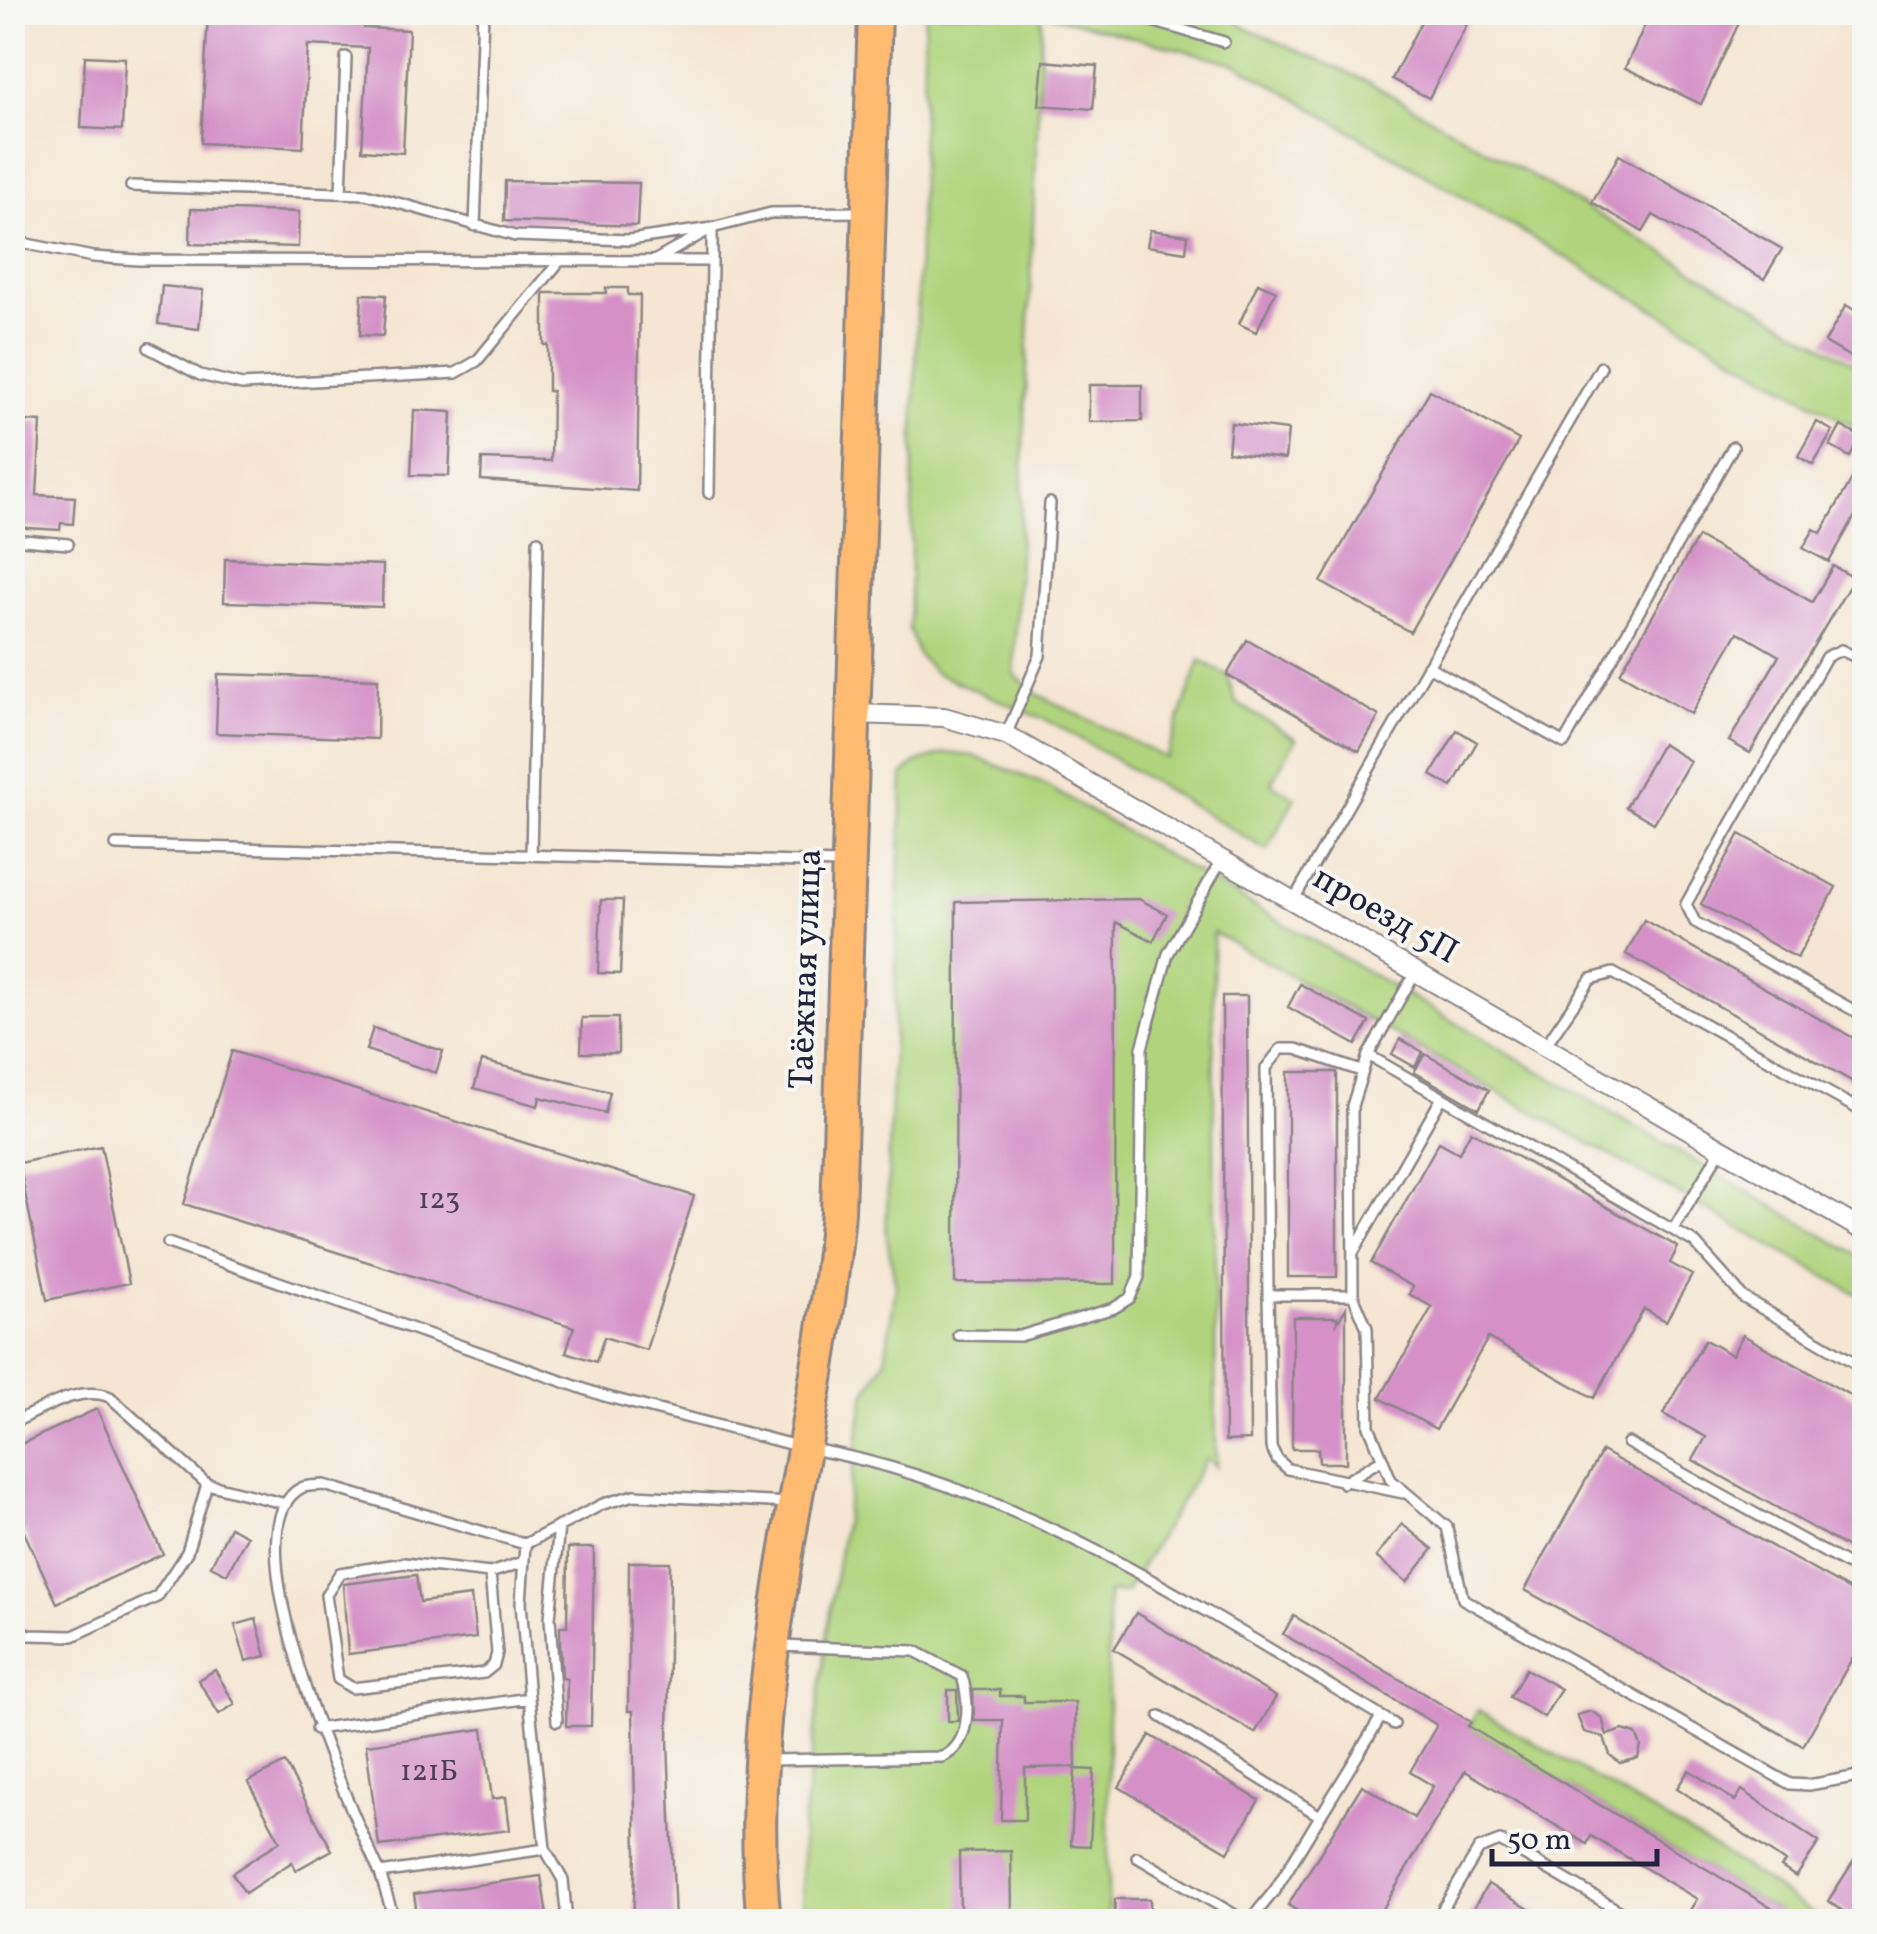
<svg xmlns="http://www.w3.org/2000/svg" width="1877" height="1934" viewBox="0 0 1877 1934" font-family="Vollkorn,serif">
	<rect width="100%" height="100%" fill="#f6f6f2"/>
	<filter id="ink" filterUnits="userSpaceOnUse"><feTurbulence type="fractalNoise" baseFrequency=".01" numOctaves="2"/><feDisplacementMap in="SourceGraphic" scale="20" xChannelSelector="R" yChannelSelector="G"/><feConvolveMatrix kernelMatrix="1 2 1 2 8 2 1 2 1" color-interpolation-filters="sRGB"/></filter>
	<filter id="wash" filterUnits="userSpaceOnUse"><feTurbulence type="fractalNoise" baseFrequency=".0048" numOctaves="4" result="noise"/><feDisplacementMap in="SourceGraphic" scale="40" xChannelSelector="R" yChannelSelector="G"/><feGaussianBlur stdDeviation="2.25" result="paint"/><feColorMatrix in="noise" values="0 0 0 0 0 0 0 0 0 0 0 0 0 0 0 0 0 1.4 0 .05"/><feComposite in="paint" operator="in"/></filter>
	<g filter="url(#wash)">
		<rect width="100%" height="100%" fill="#f4e6d2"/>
		<path fill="#b0d47d" stroke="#697b5c" stroke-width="2.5" d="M 925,13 L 1229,13 L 1242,26 L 1371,83 L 1864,369 L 1864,433 L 1237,64 L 1042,13 L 1014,674 L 1035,693 L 1166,758 L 1200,660 L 1227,675 L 1236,703 L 1296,739 L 1271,783 L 1295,798 L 1267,850 L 1055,724 L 935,673 L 918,655 L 909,628 Z
			M 946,753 L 974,756 L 1043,784 L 1864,1259 L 1864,1298 L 1213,932 L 1216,1467 L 1206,1459 L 1126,1592 L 1108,1593 L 1108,1921 L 802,1922 L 802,1833 L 828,1623 L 865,1395 L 885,1360 L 896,1286 L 886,1233 L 903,775 L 915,763 Z
			M 1478,1710 L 1720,1851 L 1824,1921 L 1793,1921 L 1469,1727 Z"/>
		<g id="blocks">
			<path fill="#d490c7" d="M 208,12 L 365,12 L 364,28 L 409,30 L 403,153 L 362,150 L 368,48 L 308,45 L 303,148 L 201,143 Z
				M 1426,12 L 1473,12 L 1429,98 L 1392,79 Z
				M 1651,12 L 1744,12 L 1701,104 L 1625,68 Z
				M 85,56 L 125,58 L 122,130 L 81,128 Z
				M 1043,61 L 1097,66 L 1093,109 L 1039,105 Z
				M 1619,155 L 1782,249 L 1764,279 L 1653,215 L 1643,232 L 1592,202 Z
				M 505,181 L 639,183 L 637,226 L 504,221 Z
				M 191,209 L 299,212 L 298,247 L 190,244 Z
				M 1150,230 L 1188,235 L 1186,252 L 1147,246 Z
				M 1258,283 L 1276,291 L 1256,332 L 1239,324 Z
				M 162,286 L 203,290 L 199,329 L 158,324 Z
				M 606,288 L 628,288 L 628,295 L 640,295 L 637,491 L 481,480 L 482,459 L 551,461 L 552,391 L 548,391 L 548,345 L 544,345 L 544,293 L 606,293 Z
				M 362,294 L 386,295 L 383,336 L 360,335 Z
				M 1846,305 L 1864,316 L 1864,365 L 1825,342 Z
				M 1089,385 L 1142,385 L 1142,421 L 1089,422 Z
				M 1430,390 L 1519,440 L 1410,632 L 1321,582 Z
				M 414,410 L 452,412 L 449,476 L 411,475 Z
				M 12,420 L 41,422 L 37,495 L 75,497 L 73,524 L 61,523 L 60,530 L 12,527 Z
				M 1817,422 L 1833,431 L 1813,465 L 1798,456 Z
				M 1231,423 L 1288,430 L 1285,459 L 1228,452 Z
				M 1841,426 L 1861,437 L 1850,457 L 1830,446 Z
				M 1864,458 L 1864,500 L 1829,562 L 1803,548 L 1814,529 L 1821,533 Z
				M 1698,537 L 1812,602 L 1833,566 L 1854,578 L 1750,753 L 1729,741 L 1779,656 L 1738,632 L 1691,714 L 1620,673 Z
				M 225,559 L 383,565 L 382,607 L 224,602 Z
				M 1247,640 L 1379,716 L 1359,751 L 1227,675 Z
				M 218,674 L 378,679 L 377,739 L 216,733 Z
				M 1457,730 L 1477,742 L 1452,787 L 1431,775 Z
				M 1662,744 L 1690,761 L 1654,823 L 1626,807 Z
				M 1740,834 L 1836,887 L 1797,958 L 1701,904 Z
				M 1139,899 L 1167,914 L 1153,941 L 1116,922 L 1115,1284 L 955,1283 L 956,902 Z
				M 601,900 L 623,900 L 620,974 L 598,973 Z
				M 1644,920 L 1864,1044 L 1864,1088 L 1626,954 Z
				M 1300,984 L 1369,1022 L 1356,1045 L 1288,1007 Z
				M 1222,996 L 1247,996 L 1250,1440 L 1225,1441 Z
				M 582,1018 L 618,1018 L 618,1053 L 581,1053 Z
				M 373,1028 L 443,1051 L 436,1073 L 366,1050 Z
				M 1400,1039 L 1423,1052 L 1415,1067 L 1392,1054 Z
				M 232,1051 L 694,1196 L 646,1350 L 604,1337 L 596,1362 L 566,1352 L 574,1327 L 184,1204 Z
				M 1425,1054 L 1489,1090 L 1479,1109 L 1414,1072 Z
				M 482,1061 L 610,1092 L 605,1113 L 540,1097 L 538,1106 L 474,1088 Z
				M 1288,1072 L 1337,1072 L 1337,1277 L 1288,1277 Z
				M 1471,1131 L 1678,1247 L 1670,1263 L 1692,1275 L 1666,1321 L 1644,1309 L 1594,1398 L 1488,1338 L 1436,1429 L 1380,1398 L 1432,1307 L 1409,1294 L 1413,1287 L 1371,1263 L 1439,1142 L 1459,1153 Z
				M 101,1146 L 129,1283 L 47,1300 L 19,1163 Z
				M 1346,1308 L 1346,1463 L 1319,1463 L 1318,1449 L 1292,1449 L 1293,1317 L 1337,1317 L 1337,1323 Z
				M 1743,1335 L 1864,1403 L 1864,1557 L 1693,1460 L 1706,1437 L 1663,1414 L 1705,1340 L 1732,1355 Z
				M 97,1409 L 163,1554 L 57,1603 L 24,1532 L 12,1537 L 12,1448 Z
				M 1602,1451 L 1864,1598 L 1864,1637 L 1803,1746 L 1525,1590 Z
				M 1402,1524 L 1433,1549 L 1407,1582 L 1376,1557 Z
				M 230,1527 L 247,1536 L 227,1574 L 211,1566 Z
				M 568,1548 L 594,1548 L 591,1726 L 566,1726 L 567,1679 L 562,1678 L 560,1644 L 560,1626 L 567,1626 Z
				M 629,1562 L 670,1562 L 668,1740 L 675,1922 L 633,1922 L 636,1854 L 633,1711 L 628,1711 Z
				M 416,1575 L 420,1602 L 471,1596 L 476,1638 L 348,1654 L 343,1584 Z
				M 1136,1613 L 1276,1697 L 1255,1733 L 1114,1649 Z
				M 1294,1616 L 1471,1722 L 1468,1726 L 1795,1922 L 1710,1922 L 1690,1910 L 1697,1899 L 1591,1836 L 1587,1844 L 1465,1771 L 1375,1922 L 1315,1922 L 1288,1905 L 1362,1785 L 1414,1818 L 1433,1786 L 1410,1772 L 1437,1725 L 1283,1634 Z
				M 256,1619 L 266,1656 L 246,1661 L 235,1625 Z
				M 1526,1669 L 1561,1689 L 1544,1717 L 1510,1697 Z
				M 215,1670 L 235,1704 L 219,1714 L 198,1680 Z
				M 948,1690 L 957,1690 L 958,1721 L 948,1721 Z
				M 973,1690 L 1000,1690 L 1000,1696 L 1024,1696 L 1024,1702 L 1075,1702 L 1076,1767 L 1025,1768 L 1025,1820 L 1001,1820 L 1003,1720 L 974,1720 Z
				M 1591,1711 L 1602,1718 L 1607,1735 L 1623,1730 L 1636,1734 L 1641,1746 L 1638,1758 L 1620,1763 L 1610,1755 L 1604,1737 L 1584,1732 L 1577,1715 Z
				M 483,1729 L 492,1799 L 506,1797 L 510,1830 L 379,1846 L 366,1745 Z
				M 1150,1735 L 1259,1800 L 1228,1852 L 1119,1787 Z
				M 285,1763 L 332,1850 L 296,1870 L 292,1862 L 245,1893 L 232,1873 L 280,1841 L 248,1782 Z
				M 1075,1769 L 1094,1770 L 1090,1846 L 1071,1845 Z
				M 1689,1770 L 1735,1801 L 1742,1790 L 1819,1842 L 1796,1877 L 1781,1867 L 1785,1862 L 1677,1788 Z
				M 1864,1845 L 1864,1922 L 1859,1922 L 1828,1901 Z
				M 1011,1851 L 1012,1911 L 960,1912 L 959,1852 Z
				M 541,1876 L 548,1922 L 418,1922 L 414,1894 Z
				M 1488,1884 L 1550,1922 L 1465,1922 Z
				M 1115,1899 L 1150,1899 L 1150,1922 L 1114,1922 Z"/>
		</g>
	</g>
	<g filter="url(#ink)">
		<use href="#blocks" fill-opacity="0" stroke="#8b8486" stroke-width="2.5"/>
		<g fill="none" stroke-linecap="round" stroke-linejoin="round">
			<g stroke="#8b8486" stroke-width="14">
				<path id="lane" d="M 1121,12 L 1224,42
					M 131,186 L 366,194 L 515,236 L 629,240 L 712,228
					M 341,193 L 346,57
					M 475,226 L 483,12
					M 12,241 L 93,257 L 139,260 L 712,261 L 712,228 L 771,213 L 862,212
					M 654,261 L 705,232
					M 149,348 L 200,375 L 242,385 L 456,373 L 477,361 L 559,262
					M 709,493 L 712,261
					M 12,539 L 68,544
					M 1864,661 L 1841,650 L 1826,657 L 1686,904 L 1695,922 L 1864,1016
					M 1428,666 L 1564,743 L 1733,447
					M 1006,735 L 1040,656 L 1050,503
					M 116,845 L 842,863
					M 531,855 L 538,541
					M 1293,901 L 1601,367
					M 1416,971 L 1368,1055 L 1694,1242 L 1744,1298 L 1864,1368
					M 1545,1046 L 1591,979 L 1613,973 L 1858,1109
					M 1368,1055 L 1352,1106 L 1353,1295 L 1367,1328 L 1369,1426 L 1391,1480 L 1447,1527 L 1463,1599 L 1790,1784 L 1809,1785 L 1864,1775
					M 1673,1230 L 1721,1149
					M 168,1243 L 604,1396 L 797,1446
					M 1354,1251 L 1440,1101
					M 1268,1295 L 1266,1068 L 1281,1049 L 1296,1049 L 1361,1071
					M 1353,1295 L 1268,1295 L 1271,1447 L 1277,1459 L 1288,1469 L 1403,1493
					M 958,1335 L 1020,1336 L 1114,1308 L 1130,1298 L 1139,1277 L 1142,1048 L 1168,954 L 1222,859
					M 12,1423 C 42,1410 79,1384 110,1397 L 207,1484 L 286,1504
					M 1628,1443 L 1864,1574
					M 812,1449 C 1027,1488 1210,1615 1394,1724
					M 1343,1483 L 1381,1460
					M 490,1573 L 497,1653 L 494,1665 L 484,1673 L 352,1688 L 338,1679 L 326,1595 L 340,1573 L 404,1563 L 490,1573 L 520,1563
					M 12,1626 L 29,1635 L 73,1636 L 157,1597 L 187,1552 L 207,1484
					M 529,1698 L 545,1849 L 380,1873 C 353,1815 223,1530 301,1488 C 307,1485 318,1486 324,1485 L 525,1544 L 603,1504 L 634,1495 L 789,1503
					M 1160,1716 L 1320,1816
					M 557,1721 L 550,1618 L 559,1526
					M 316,1729 L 529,1698 L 521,1603 L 525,1544
					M 769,1760 L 942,1757 C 971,1745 970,1703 962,1676 L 915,1651 L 779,1646
					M 545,1849 L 563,1880 L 567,1922
					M 1137,1857 L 1247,1922
					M 380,1873 L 395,1922
					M 1249,1922 L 1275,1890 L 1381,1717
					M 1435,1922 L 1479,1849 L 1500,1841 L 1638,1922"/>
			</g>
			<g stroke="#8b8486" stroke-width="22">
				<path id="street" d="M 855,714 L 944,717 L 1006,735 L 1864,1231"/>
			</g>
			<g stroke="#8b8486" stroke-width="38">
				<path id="highway" d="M 764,1922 C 739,1683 818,1448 838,1212 L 875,12"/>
			</g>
			<use href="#lane" stroke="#fff" stroke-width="9"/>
			<use href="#street" stroke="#fff" stroke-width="18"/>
			<use href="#highway" stroke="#ffbb71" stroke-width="32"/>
		</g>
	</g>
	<g text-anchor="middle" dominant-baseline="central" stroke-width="8" stroke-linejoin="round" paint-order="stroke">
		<g font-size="30" fill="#4e3e5e">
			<text x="439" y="1200">123</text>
			<text x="429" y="1772">121Б</text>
		</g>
		<g font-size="35" fill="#22223b" stroke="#f6f6f2">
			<text transform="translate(1385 916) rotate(30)">проезд 5П</text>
			<text transform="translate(807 969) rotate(-88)">Таёжная улица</text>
		</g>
	</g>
	<rect width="1877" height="1934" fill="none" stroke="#f6f6f2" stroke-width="50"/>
	<path d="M1492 1849v15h165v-15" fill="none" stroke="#22223b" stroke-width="5"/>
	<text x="1507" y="1849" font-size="30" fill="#22223b" stroke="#f6f6f2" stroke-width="8" paint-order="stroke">50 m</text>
</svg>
